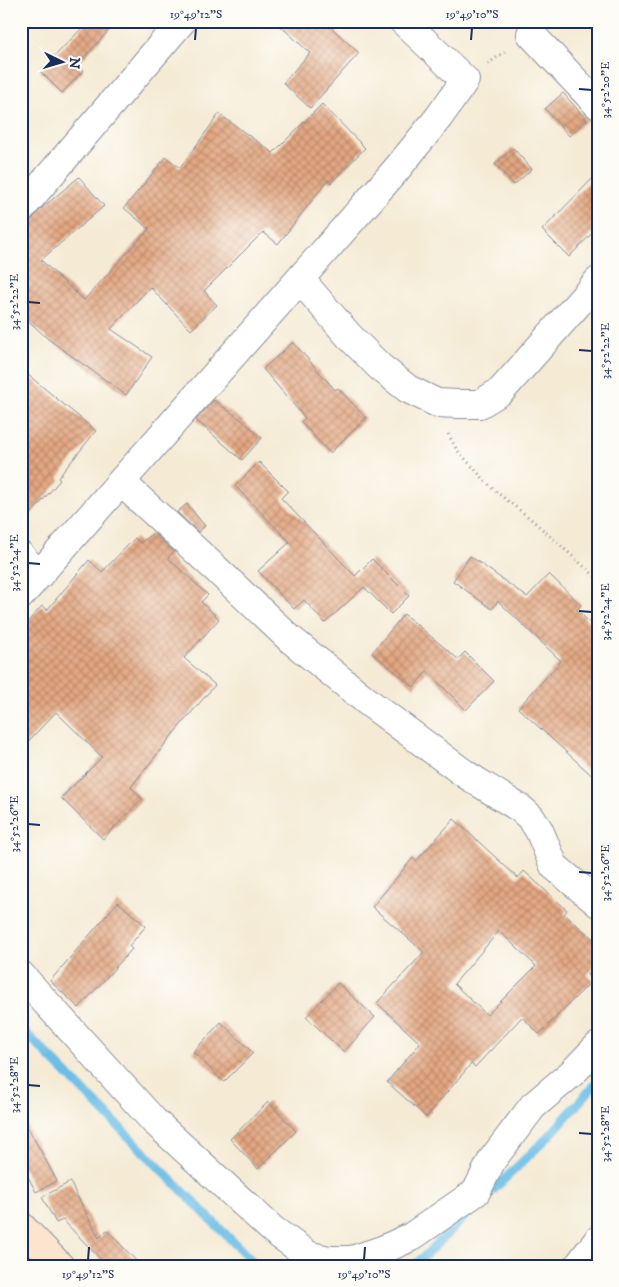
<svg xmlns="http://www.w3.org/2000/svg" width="619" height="1287" viewBox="0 0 619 1287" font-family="'IM FELL DW Pica',serif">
	<defs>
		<pattern id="building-cross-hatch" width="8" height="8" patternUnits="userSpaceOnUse" patternTransform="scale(1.25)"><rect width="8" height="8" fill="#e4a781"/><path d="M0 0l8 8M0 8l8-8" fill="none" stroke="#b8886d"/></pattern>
	</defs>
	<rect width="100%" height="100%" fill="#fdfcf7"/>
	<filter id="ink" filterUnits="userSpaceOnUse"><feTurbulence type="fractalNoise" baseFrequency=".02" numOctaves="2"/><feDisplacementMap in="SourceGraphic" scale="10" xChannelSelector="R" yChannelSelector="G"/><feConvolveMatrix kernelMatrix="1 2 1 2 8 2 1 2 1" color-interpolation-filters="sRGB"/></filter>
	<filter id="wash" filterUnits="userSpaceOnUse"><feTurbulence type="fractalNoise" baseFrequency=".0096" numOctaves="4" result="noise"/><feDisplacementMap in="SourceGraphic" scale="20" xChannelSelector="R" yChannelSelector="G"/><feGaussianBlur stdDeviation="1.12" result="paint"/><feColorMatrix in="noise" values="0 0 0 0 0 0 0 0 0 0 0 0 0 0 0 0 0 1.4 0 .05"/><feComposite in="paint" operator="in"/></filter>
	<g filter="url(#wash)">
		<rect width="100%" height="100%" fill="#f5ebd5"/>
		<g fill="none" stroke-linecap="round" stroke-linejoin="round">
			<path stroke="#6cbee7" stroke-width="9" d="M 21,1028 L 257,1266
				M 485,1198 L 550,1135 L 598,1081
				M 414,1266 L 474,1208"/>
		</g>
		<g id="blocks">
			<path fill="url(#building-cross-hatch)" fill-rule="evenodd" d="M 89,21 L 108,21 L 113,26 L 77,65 L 83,71 L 62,93 L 40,71 Z
				M 275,21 L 324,21 L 359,53 L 310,108 L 283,83 L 310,53 Z
				M 563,93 L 587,120 L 569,136 L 545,109 Z
				M 322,104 L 365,148 L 331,183 L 328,180 L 278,244 L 263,232 L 204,291 L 217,305 L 191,330 L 150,287 L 111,329 L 152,357 L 126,395 L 48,339 L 21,314 L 21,226 L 32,219 L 42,208 L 79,177 L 104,206 L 41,260 L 65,283 L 84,300 L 149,229 L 124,208 L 166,157 L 180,168 L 219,114 L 273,153 Z
				M 513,148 L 532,169 L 514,185 L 495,164 Z
				M 598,173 L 598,227 L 569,257 L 542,230 Z
				M 293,342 L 335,390 L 338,388 L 366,418 L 330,453 L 301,422 L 305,418 L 263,369 Z
				M 21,369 L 96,431 L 58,478 L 60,480 L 21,526 Z
				M 214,400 L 243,421 L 262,438 L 242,460 L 196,420 Z
				M 259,462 L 288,491 L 281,498 L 355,576 L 372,559 L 409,596 L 391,614 L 364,587 L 325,623 L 304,600 L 294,609 L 258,571 L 290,542 L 235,486 Z
				M 187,504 L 205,526 L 198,532 L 177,512 Z
				M 153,533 L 174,552 L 168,558 L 208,595 L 201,602 L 219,619 L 184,658 L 215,685 L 173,734 L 131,787 L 142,799 L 103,839 L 61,798 L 102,757 L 56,712 L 21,749 L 21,629 L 42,606 L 47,610 L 89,560 L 102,572 L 135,538 L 140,543 Z
				M 470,556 L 527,597 L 549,574 L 581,605 L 577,610 L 598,631 L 598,781 L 518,708 L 561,661 L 498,601 L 492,609 L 453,581 Z
				M 404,614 L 458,659 L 465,652 L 494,681 L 466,710 L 427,671 L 414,687 L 372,653 Z
				M 454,819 L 518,878 L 524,871 L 567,910 L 564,914 L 598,943 L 598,963 L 587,975 L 593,980 L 539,1034 L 522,1017 L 475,1067 L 471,1064 L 426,1117 L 387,1082 L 420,1043 L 377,1003 L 424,952 L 372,907 L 413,858 L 416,861 ZM 499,931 L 536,966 L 487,1015 L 454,984 Z
				M 118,902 L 146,926 L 129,946 L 132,949 L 79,1008 L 50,981 Z
				M 338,983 L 375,1017 L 344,1052 L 306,1017 Z
				M 221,1022 L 253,1053 L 224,1082 L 193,1052 Z
				M 268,1102 L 296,1131 L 258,1169 L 230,1139 Z
				M 21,1115 L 57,1181 L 36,1192 L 21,1163 Z
				M 70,1182 L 99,1238 L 107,1230 L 141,1266 L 107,1266 L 63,1220 L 56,1223 L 42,1197 Z"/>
		</g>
	</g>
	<g filter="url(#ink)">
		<use href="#blocks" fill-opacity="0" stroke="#888d9a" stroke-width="1"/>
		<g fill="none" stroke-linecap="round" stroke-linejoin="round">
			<g stroke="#888d9a" stroke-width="30">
				<path id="minor" d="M 531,34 L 598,105
					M 21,209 L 182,21
					M 300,279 L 349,336 L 380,367 L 408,389 L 437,403 L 458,404 L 480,404 L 501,391 L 598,281
					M 121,482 L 216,569 L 289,638 L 368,702 L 465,774 L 521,809 L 531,818 L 539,830 L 554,866 L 598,903
					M 21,556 L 39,575
					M 21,595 L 396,170 L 439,117 L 465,80 L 403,21
					M 21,975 L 154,1121 L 273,1230 L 308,1255 L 329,1260 L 352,1260 L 382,1250 L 411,1237 L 476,1192 L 492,1160 L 533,1106 L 572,1073 L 598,1046"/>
			</g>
			<g stroke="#888d9a" stroke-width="30">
				<path id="tertiary" d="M 578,1266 L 598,1240"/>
			</g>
			<g stroke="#888d9a" stroke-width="30">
				<path id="secondary" d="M 21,1226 L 60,1266"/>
			</g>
			<path stroke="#888d9a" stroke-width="3" stroke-dasharray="1 4" stroke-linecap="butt" d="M 488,64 L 507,50
				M 448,434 L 457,450 L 494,490 L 531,519 L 598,579"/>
			<use href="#minor" stroke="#fff" stroke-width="28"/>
			<use href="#tertiary" stroke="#fff" stroke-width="28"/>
			<use href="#secondary" stroke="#fbe5cf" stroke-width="28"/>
		</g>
	</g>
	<path fill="none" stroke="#1b2f5e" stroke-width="2" d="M 195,40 L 196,28M 471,40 L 472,28M 579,89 L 592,90M 28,302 L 40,303M 579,350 L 592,351M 28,563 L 40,564M 579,611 L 592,612M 28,824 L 40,825M 579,872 L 592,873M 28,1085 L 40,1086M 579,1133 L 592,1134M 88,1260 L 89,1247M 364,1260 L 365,1247"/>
	<rect width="619" height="1287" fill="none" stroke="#fdfcf7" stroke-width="55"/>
	<g transform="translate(62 62) rotate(95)" stroke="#fdfcf7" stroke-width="4" paint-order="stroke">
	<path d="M0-4L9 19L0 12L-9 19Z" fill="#1b2f5e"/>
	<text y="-8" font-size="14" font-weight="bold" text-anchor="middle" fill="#1b2f5e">N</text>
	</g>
	<rect x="28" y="28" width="564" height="1232" fill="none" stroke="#1b2f5e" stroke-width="2"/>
	<g font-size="12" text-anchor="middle" fill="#1b2f5e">
		<text x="196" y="18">19°49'12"S</text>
		<text x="472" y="18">19°49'10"S</text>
		<text transform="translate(605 90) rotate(-90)" y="4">34°52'20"E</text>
		<text transform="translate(14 302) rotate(-90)" y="4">34°52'22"E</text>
		<text transform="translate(605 351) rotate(-90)" y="4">34°52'22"E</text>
		<text transform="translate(14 563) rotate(-90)" y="4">34°52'24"E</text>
		<text transform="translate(605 612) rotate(-90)" y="4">34°52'24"E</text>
		<text transform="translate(14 824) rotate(-90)" y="4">34°52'26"E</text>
		<text transform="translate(605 873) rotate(-90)" y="4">34°52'26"E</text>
		<text transform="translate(14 1085) rotate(-90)" y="4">34°52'28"E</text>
		<text transform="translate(605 1134) rotate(-90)" y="4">34°52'28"E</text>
		<text x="88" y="1278">19°49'12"S</text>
		<text x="364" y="1278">19°49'10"S</text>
	</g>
</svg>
